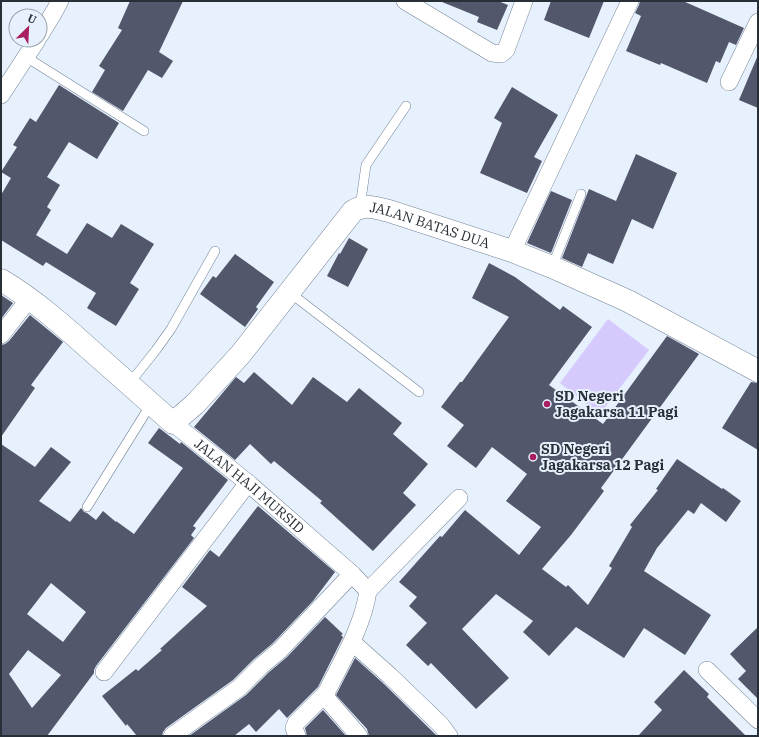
<svg xmlns="http://www.w3.org/2000/svg" width="759" height="737" viewBox="0 0 759 737" font-family="'IBM Plex Serif',serif">
	<rect width="100%" height="100%" fill="#e6f1fd"/>
	<path fill="#d6cafc" d="M 608,319 L 649,350 L 600,414 L 560,383 Z"/>
	<path fill="#52576b" fill-rule="evenodd" d="M 130,1 L 183,1 L 159,52 L 173,61 L 162,78 L 148,70 L 123,111 L 92,92 L 105,70 L 99,66 L 122,30 L 118,28 Z
		M 443,1 L 498,1 L 508,5 L 497,30 L 477,22 L 479,17 L 442,2 Z
		M 551,1 L 604,1 L 589,38 L 544,20 Z
		M 640,1 L 683,1 L 744,28 L 736,45 L 729,42 L 720,63 L 716,61 L 707,83 L 661,63 L 660,65 L 626,51 L 641,16 L 635,13 L 639,5 Z
		M 758,55 L 758,108 L 739,100 Z
		M 59,85 L 119,123 L 97,159 L 69,142 L 47,177 L 60,185 L 47,207 L 51,210 L 36,235 L 67,254 L 87,223 L 112,238 L 121,224 L 154,244 L 130,283 L 139,289 L 116,326 L 87,308 L 96,293 L 46,262 L 43,266 L 1,240 L 1,195 L 11,178 L 1,172 L 17,147 L 13,145 L 30,118 L 36,122 Z
		M 512,87 L 558,115 L 534,157 L 542,161 L 527,193 L 480,173 L 502,123 L 494,118 Z
		M 636,154 L 677,173 L 653,229 L 632,219 L 613,264 L 588,253 L 582,267 L 562,258 L 589,189 L 616,201 Z
		M 551,191 L 572,200 L 551,253 L 527,243 Z
		M 349,238 L 368,249 L 348,287 L 327,276 L 339,253 L 340,254 Z
		M 235,254 L 274,282 L 256,307 L 258,309 L 245,327 L 200,294 L 213,276 L 216,278 Z
		M 489,263 L 515,277 L 560,310 L 563,306 L 592,327 L 549,385 L 603,424 L 667,336 L 699,354 L 601,488 L 604,491 L 571,535 L 542,569 L 566,587 L 568,585 L 588,605 L 612,568 L 609,566 L 632,527 L 630,525 L 658,490 L 656,489 L 677,459 L 722,489 L 723,488 L 741,501 L 726,522 L 701,503 L 694,514 L 688,510 L 657,548 L 644,571 L 711,615 L 685,655 L 644,628 L 624,658 L 576,627 L 549,656 L 523,632 L 533,621 L 496,594 L 462,629 L 509,678 L 476,709 L 431,663 L 428,666 L 406,645 L 427,623 L 409,606 L 417,597 L 399,582 L 440,536 L 442,537 L 465,510 L 519,555 L 541,527 L 506,501 L 527,474 L 492,447 L 476,468 L 447,446 L 464,425 L 441,407 L 460,382 L 462,382 L 509,317 L 472,298 Z
		M 1,295 L 13,303 L 1,319 Z
		M 30,315 L 63,342 L 31,385 L 35,388 L 1,437 L 1,345 L 5,344 L 9,341 Z
		M 254,372 L 292,405 L 313,377 L 347,402 L 359,388 L 402,423 L 393,434 L 428,464 L 403,493 L 416,505 L 373,551 L 320,503 L 322,501 L 274,461 L 271,464 L 250,444 L 235,460 L 194,427 L 236,377 L 244,383 Z
		M 751,382 L 758,383 L 758,450 L 722,428 Z
		M 159,428 L 180,444 L 181,442 L 228,480 L 193,526 L 196,528 L 191,535 L 194,538 L 96,666 L 94,670 L 94,673 L 47,736 L 1,736 L 1,444 L 35,467 L 51,447 L 71,462 L 39,501 L 70,522 L 81,508 L 84,512 L 87,513 L 96,520 L 103,511 L 116,522 L 116,521 L 134,534 L 183,468 L 148,443 ZM 51,583 L 86,612 L 63,642 L 27,614 ZM 28,650 L 61,675 L 32,708 L 9,674 Z
		M 258,506 L 335,572 L 313,601 L 273,643 L 254,659 L 233,680 L 166,728 L 163,732 L 162,736 L 137,736 L 127,724 L 126,726 L 102,696 L 136,669 L 138,671 L 162,650 L 160,649 L 207,606 L 182,587 L 210,550 L 219,557 Z
		M 325,617 L 343,634 L 341,635 L 343,637 L 318,687 L 287,718 L 279,709 L 256,732 L 249,724 L 234,736 L 189,736 L 246,695 L 268,673 L 287,657 Z
		M 758,627 L 758,699 L 738,679 L 746,671 L 730,654 Z
		M 355,658 L 384,684 L 433,732 L 437,736 L 369,736 L 367,729 L 336,695 Z
		M 684,670 L 709,694 L 707,697 L 746,736 L 638,736 L 662,710 L 654,702 Z
		M 323,710 L 346,736 L 307,736 L 305,728 Z"/>
	<g fill="none" stroke-linecap="round" stroke-linejoin="round">
		<g stroke="#738295" stroke-width="10">
			<path id="lane" d="M 26,57 L 144,131
				M 360,207 L 366,165 L 406,106
				M 552,267 L 581,194
				M 289,292 L 419,392
				M 129,384 L 156,350 L 171,329 L 215,251
				M 87,507 L 151,404"/>
		</g>
		<g stroke="#738295" stroke-width="18">
			<g id="street">
				<path d="M 405,1 L 492,53 L 501,54 L 506,50 L 524,1"/>
				<path d="M 40,35 L 54,12 L 60,1"/>
				<path d="M 729,82 L 758,22"/>
				<path d="M 1,95 L 37,40"/>
				<path d="M 512,251 L 630,1"/>
				<path d="M 1,335 L 29,299"/>
				<path id="s1" d="M 173,423 L 248,483 L 352,574 L 368,591"/>
				<path d="M 368,591 L 459,498"/>
				<path d="M 352,642 L 390,676 L 441,725 L 449,736"/>
				<path d="M 707,670 L 758,720"/>
				<path d="M 104,672 L 248,483"/>
				<path d="M 172,736 L 239,688 L 261,666 L 280,650 L 352,574"/>
				<path d="M 297,736 L 294,728 L 296,723 L 326,693"/>
				<path d="M 359,736 L 327,699 L 326,693 C 342,661 363,626 368,591"/>
			</g>
		</g>
		<g stroke="#738295" stroke-width="23">
			<g id="secondary">
				<path id="s2" d="M 1,280 C 35,300 65,327 95,354 C 121,377 147,400 173,423 L 195,404 L 240,355 L 353,211 C 366,203 375,208 389,211 L 512,251 L 552,267 L 628,301 L 758,371"/>
			</g>
		</g>
		<use href="#lane" stroke="#fff" stroke-width="9"/>
		<use href="#street" stroke="#fff" stroke-width="17"/>
		<use href="#secondary" stroke="#fff" stroke-width="22"/>
	</g>
	<g fill="#a91e60" stroke="#e6f1fd" stroke-width="1.5">
		<circle cx="547" cy="404" r="4"/>
		<circle cx="533" cy="457" r="4"/>
	</g>
	<g text-anchor="middle" dominant-baseline="central" stroke-width="4" stroke-linejoin="round" paint-order="stroke">
		<g font-size="14" fill="#282f37" stroke="#e6f1fd">
			<text stroke="none"><textPath href="#s2" startOffset="583">JALAN BATAS DUA</textPath></text>
			<text stroke="none"><textPath href="#s1" startOffset="99">JALAN HAJI MURSID</textPath></text>
		</g>
		<g font-size="14" font-weight="bold" fill="#282f37" stroke="#e6f1fd" text-anchor="start">
			<text x="555" y="396">SD Negeri<tspan x="555" dy="16">Jagakarsa 11 Pagi</tspan></text>
			<text x="541" y="449">SD Negeri<tspan x="541" dy="16">Jagakarsa 12 Pagi</tspan></text>
		</g>
	</g>
	<rect width="759" height="737" fill="none" stroke="#282f37" stroke-width="4"/>
	<g transform="translate(28 28) rotate(24)"><circle r="19" fill="#e6f1fd" stroke="#9aa3ae"/>
	<path d="M0-3L7 15L0 10L-7 15Z" fill="#a91e60"/>
	<text y="-6" font-size="11" font-weight="bold" text-anchor="middle" fill="#282f37">U</text>
	</g>
</svg>
